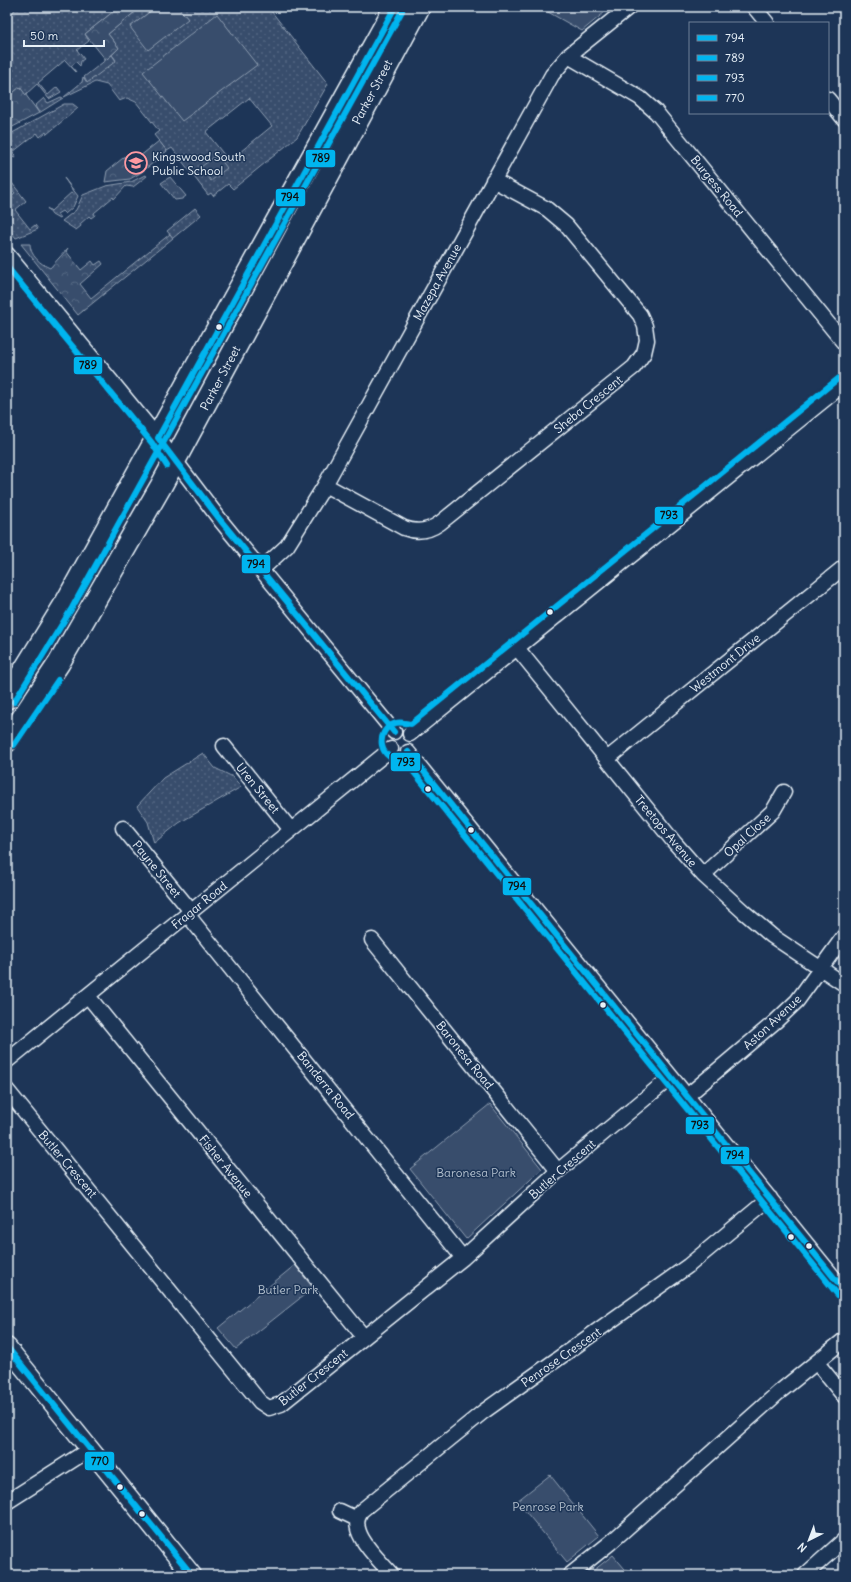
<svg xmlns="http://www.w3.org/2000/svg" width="851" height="1582" viewBox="0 0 851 1582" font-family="Delius,sans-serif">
	<defs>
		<pattern id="grass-dots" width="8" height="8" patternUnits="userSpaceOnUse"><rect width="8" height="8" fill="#374d6c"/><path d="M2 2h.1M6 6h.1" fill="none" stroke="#546782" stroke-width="1.8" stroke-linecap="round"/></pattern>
		<pattern id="forest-crowns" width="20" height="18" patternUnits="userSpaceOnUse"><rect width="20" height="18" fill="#374d6c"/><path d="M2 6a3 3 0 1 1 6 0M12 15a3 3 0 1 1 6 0" fill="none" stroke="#546782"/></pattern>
	</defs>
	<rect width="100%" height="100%" fill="#1d3557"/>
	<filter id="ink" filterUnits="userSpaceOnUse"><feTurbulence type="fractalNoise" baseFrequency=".025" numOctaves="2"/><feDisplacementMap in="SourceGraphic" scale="8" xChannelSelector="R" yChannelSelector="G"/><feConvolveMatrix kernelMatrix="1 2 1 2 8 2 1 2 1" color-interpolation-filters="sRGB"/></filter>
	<g filter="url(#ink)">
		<path fill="url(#grass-dots)" stroke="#909fb2" fill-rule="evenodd" d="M 19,7 L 119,7 L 85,34 L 89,41 L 77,50 L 84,59 L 81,61 L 80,66 L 76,62 L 71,66 L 76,72 L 65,60 L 38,83 L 48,95 L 57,87 L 61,92 L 49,99 L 37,84 L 25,95 L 20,87 L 7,98 L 7,16 Z
			M 141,7 L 156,7 L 130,27 L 188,19 L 178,7 L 268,7 L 328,84 L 297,137 L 233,189 L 228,184 L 213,196 L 211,193 L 208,195 L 172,148 L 167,151 L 154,135 L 159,131 L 136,102 L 127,98 L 119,101 L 107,85 L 95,82 L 64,97 L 82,82 L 83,77 L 87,82 L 116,60 L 112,55 L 119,48 L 108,34 ZM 249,98 L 272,126 L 229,161 L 206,132 Z
			M 61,97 L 63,98 L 39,113 L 35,106 L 44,98 L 48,103 Z
			M 64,104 L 73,104 L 78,108 L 47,134 L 46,132 L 40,137 L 37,133 L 13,152 L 16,157 L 14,158 L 9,153 L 7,154 L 7,136 Z
			M 145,175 L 147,176 L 133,187 L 126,186 L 114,199 L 113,197 L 94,213 L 95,215 L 91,218 L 89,216 L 80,224 L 81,226 L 76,230 L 62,221 L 76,210 L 83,195 L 106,186 L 131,182 Z
			M 64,178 L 78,196 L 73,207 L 65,214 L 62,211 L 57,214 L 60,218 L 59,219 L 52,215 L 47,208 L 51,211 L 73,191 Z
			M 12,183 L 26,201 L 15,210 L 30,229 L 35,225 L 38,229 L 16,238 L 7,227 L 7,199 L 15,193 L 9,186 Z
			M 195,208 L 201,215 L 173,238 L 167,231 Z
			M 203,753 L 215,768 L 233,777 L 241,787 L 179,823 L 154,843 L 148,822 L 137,806 L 163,778 Z"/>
		<path fill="url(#forest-crowns)" stroke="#909fb2" d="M 119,7 L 141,7 L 108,34 L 119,48 L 106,60 L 85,34 Z
			M 20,87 L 39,113 L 7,130 L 7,98 Z
			M 159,141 L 167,151 L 142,172 L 130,179 L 105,182 L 107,171 L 128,154 L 134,161 Z
			M 170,177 L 186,196 L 182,199 L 175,200 L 161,183 Z
			M 170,234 L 173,238 L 78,315 L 21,244 L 30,244 C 30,255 40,264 50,268 L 68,248 L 66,251 L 81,270 L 92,261 L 95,265 L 101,261 L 103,264 L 80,284 L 91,298 Z"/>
		<path fill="#374d6c" stroke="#909fb2" d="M 156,7 L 178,7 L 188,19 L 148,50 L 130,27 Z
			M 539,7 L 611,7 L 582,31 Z
			M 217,14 L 257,65 L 182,121 L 143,72 Z
			M 112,55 L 116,61 L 87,83 L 84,77 Z
			M 214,157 L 221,160 L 227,168 L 211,181 L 201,167 Z
			M 490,1104 L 542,1169 L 466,1239 L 410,1169 Z
			M 295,1265 L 313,1288 L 236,1349 L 218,1328 Z
			M 550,1475 L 599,1536 L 567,1562 L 517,1501 Z
			M 613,1555 L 630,1575 L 588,1575 Z"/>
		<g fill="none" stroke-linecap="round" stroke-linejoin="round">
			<g stroke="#e8f1f8" stroke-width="17">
				<path id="minor" d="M 754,7 L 767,23
					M 568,56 L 640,98 L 656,112 L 844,343
					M 828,99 L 844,119
					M 7,254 L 158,438 L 221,521 L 394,732
					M 325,485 L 404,528 C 417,533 429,531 440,523 L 634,367 L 644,353 L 647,340 L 645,326 L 640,315 L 566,225 L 547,209 L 493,180
					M 261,570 L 287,546 L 325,485 L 552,75 L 568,56 L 629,7
					M 517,648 L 674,842 L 703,875 L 745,913 L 772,936 L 844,984
					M 410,734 L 844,384
					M 224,746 L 291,830
					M 408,752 L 844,1290
					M 607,759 L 844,567
					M 123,828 L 191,911
					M 703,875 L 773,811 L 784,792
					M 187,914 L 463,1258
					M 372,940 L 558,1171
					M 88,996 L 364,1337
					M 7,1061 L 391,749
					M 7,1090 L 260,1402 L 269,1408 L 281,1404 L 463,1258 L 558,1171 L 671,1077
					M 687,1096 L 776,1021 L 797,1001 L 844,936
					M 817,1363 L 844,1396
					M 7,1502 L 90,1449
					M 340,1511 L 357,1519
					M 392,1575 C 379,1559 346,1532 361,1511 L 483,1412 L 688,1266 L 770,1198
					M 570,1575 L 610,1543 L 778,1393 L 844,1340
					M 805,1575 L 844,1540"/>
			</g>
			<g stroke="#e8f1f8" stroke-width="21">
				<path id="major" d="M 7,1347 L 192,1575"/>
			</g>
			<g stroke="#e8f1f8" stroke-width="24">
				<path id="highway" d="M 7,698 L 65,604 L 395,7
					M 7,741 L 59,663 L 161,486 L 419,7"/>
			</g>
			<use href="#minor" stroke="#1d3557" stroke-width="14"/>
			<use href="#major" stroke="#1d3557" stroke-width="18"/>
			<use href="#highway" stroke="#1d3557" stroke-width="21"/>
			<g stroke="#1d3557" stroke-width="9">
				<path id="bus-1" d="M 394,732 L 221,521 L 158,438 L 395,7
					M 408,752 L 844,1290"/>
			</g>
			<g stroke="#1d3557" stroke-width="9">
				<path id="bus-2" d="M 7,267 L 152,443 L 167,466
					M 14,702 L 72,608 L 402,11
					M 14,745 L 58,680"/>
			</g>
			<g stroke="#1d3557" stroke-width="9">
				<path id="bus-3" d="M 838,1295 L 404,760 C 379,763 373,730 396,723 C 401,721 407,724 411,724 L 839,378"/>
			</g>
			<g stroke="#1d3557" stroke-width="9">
				<path id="bus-4" d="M 7,1347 L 192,1575"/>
			</g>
			<use href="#bus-1" stroke="#00b5ef" stroke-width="6"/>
			<use href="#bus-2" stroke="#00b5ef" stroke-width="6"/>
			<use href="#bus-3" stroke="#00b5ef" stroke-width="6"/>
			<use href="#bus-4" stroke="#00b5ef" stroke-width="6"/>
		</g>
	</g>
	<defs>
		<g id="school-ring" transform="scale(1.15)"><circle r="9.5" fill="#1d3557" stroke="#ff9aa2" stroke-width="1.5"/><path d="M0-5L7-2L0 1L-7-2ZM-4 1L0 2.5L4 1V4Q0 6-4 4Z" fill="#ff9aa2"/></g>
	</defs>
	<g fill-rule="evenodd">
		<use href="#school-ring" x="136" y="163"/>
	</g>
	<g fill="#e8f1f8" stroke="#1d3557" stroke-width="1.5">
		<circle cx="219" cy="327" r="3.5"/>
		<circle cx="550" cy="612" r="3.5"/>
		<circle cx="428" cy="789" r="3.5"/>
		<circle cx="471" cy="830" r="3.5"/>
		<circle cx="603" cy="1005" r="3.5"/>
		<circle cx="791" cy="1237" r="3.5"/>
		<circle cx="809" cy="1246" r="3.5"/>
		<circle cx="120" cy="1487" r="3.5"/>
		<circle cx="142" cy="1514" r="3.5"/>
	</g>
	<g text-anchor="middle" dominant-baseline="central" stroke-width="3" stroke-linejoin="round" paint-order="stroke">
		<g font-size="12" fill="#e8f1f8" stroke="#1d3557">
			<text transform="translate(372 92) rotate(-62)">Parker Street</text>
			<text transform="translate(717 186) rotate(51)">Burgess Road</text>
			<text transform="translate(437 282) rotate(-61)">Mazepa Avenue</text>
			<text transform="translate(220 378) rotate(-62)">Parker Street</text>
			<text transform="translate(588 404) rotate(-39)">Sheba Crescent</text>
			<text transform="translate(725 663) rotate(-39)">Westmont Drive</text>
			<text transform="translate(258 788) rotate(51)">Uren Street</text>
			<text transform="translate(666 831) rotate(50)">Treetops Avenue</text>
			<text transform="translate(747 835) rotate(-42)">Opal Close</text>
			<text transform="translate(157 869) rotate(51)">Payne Street</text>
			<text transform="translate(199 905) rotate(-39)">Fragar Road</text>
			<text transform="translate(772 1022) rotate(-43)">Aston Avenue</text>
			<text transform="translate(465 1055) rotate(51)">Baronesa Road</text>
			<text transform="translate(326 1085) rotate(51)">Banderra Road</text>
			<text transform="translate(68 1164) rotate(50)">Butler Crescent</text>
			<text transform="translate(226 1166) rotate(51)">Fisher Avenue</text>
			<text transform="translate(562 1169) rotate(-41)">Butler Crescent</text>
			<text transform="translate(561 1357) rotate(-35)">Penrose Crescent</text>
			<text transform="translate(313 1377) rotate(-38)">Butler Crescent</text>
		</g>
		<g font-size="12" fill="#e8f1f8" stroke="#1d3557" text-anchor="start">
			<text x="152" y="156">Kingswood South<tspan x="152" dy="14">Public School</tspan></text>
		</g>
		<g font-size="12" fill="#b3c0ce" stroke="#1d3557">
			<text x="476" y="1172">Baronesa Park</text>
			<text x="288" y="1289">Butler Park</text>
			<text x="548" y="1506">Penrose Park</text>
		</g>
	</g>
	<g stroke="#1d3557" stroke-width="1.5">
		<rect x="305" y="149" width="31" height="19" rx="4" fill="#00b5ef"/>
		<rect x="275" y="188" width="31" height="19" rx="4" fill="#00b5ef"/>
		<rect x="73" y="356" width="30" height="19" rx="4" fill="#00b5ef"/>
		<rect x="654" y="506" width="30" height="19" rx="4" fill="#00b5ef"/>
		<rect x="241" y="554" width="30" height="20" rx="4" fill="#00b5ef"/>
		<rect x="390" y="752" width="31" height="20" rx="4" fill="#00b5ef"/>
		<rect x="502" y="877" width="30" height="19" rx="4" fill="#00b5ef"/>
		<rect x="685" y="1116" width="30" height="19" rx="4" fill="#00b5ef"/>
		<rect x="720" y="1146" width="30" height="19" rx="4" fill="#00b5ef"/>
		<rect x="84" y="1451" width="31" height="20" rx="4" fill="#00b5ef"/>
	</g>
	<g font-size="11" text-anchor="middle" font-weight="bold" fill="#111">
		<text x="321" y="162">789</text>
		<text x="290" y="201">794</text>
		<text x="88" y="369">789</text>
		<text x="669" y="519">793</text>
		<text x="256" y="568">794</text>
		<text x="406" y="766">793</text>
		<text x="517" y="890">794</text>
		<text x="700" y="1129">793</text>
		<text x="735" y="1159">794</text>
		<text x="100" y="1465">770</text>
	</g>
	<rect width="851" height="1582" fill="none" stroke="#1d3557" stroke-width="24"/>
	<rect x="12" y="12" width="827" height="1558" fill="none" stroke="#e8f1f8" stroke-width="1.5" filter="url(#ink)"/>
	<rect x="689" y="22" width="140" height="92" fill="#1d3557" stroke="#6e8097"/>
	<rect x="697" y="35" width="20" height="6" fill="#00b5ef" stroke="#6e8097"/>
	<text x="725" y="42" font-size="12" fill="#e8f1f8">794</text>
	<rect x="697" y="55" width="20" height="6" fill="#00b5ef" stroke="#6e8097"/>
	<text x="725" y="62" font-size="12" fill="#e8f1f8">789</text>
	<rect x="697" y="75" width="20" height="6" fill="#00b5ef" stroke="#6e8097"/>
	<text x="725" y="82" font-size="12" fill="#e8f1f8">793</text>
	<rect x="697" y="95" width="20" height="6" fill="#00b5ef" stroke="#6e8097"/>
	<text x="725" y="102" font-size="12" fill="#e8f1f8">770</text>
	<g transform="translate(809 1540) rotate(222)" stroke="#1d3557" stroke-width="3" paint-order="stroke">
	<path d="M0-3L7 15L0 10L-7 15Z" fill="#e8f1f8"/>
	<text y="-6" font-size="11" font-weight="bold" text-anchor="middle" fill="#e8f1f8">N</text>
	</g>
	<path d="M24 40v6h80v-6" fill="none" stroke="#e8f1f8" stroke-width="2"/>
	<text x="30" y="40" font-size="12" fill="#e8f1f8" stroke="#1d3557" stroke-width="3" paint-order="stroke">50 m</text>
</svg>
